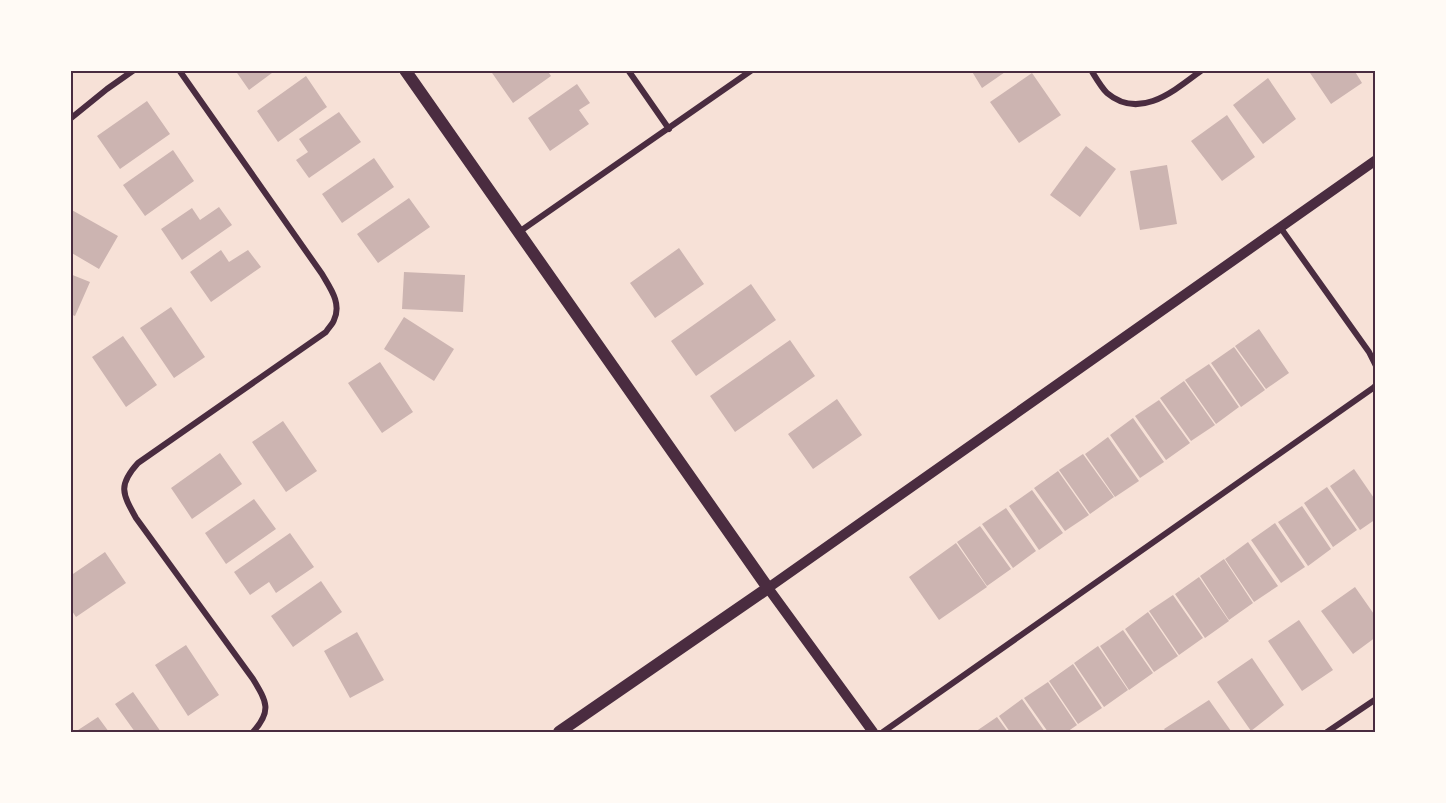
<svg xmlns="http://www.w3.org/2000/svg" width="1446" height="803" viewBox="0 0 1446 803" font-family="Karla,sans-serif">
	<rect width="100%" height="100%" fill="#f7e1d7"/>
	<path fill="#ccb4b1" d="M 235,70 L 276,70 L 249,90 Z
		M 490,70 L 547,70 L 551,76 L 513,103 Z
		M 971,70 L 1008,70 L 982,88 Z
		M 1308,70 L 1354,70 L 1362,83 L 1331,104 Z
		M 1032,73 L 1061,115 L 1019,143 L 990,102 Z
		M 306,76 L 327,107 L 278,142 L 257,111 Z
		M 1268,78 L 1296,119 L 1263,144 L 1233,105 Z
		M 577,84 L 590,103 L 579,110 L 589,124 L 550,151 L 528,118 Z
		M 147,101 L 170,134 L 120,169 L 97,136 Z
		M 339,112 L 361,142 L 309,178 L 296,160 L 308,152 L 299,139 Z
		M 1227,115 L 1255,157 L 1222,181 L 1191,141 Z
		M 1086,146 L 1116,169 L 1080,217 L 1050,195 Z
		M 173,150 L 194,181 L 145,216 L 123,185 Z
		M 374,158 L 394,187 L 342,223 L 322,194 Z
		M 1167,165 L 1177,224 L 1140,230 L 1130,171 Z
		M 409,198 L 430,227 L 378,263 L 357,234 Z
		M 219,207 L 232,225 L 182,260 L 161,229 L 192,208 L 200,220 Z
		M 70,209 L 118,236 L 99,269 L 70,252 Z
		M 679,248 L 704,284 L 655,318 L 630,283 Z
		M 221,250 L 229,262 L 248,250 L 261,267 L 211,302 L 190,272 Z
		M 404,272 L 465,275 L 463,312 L 402,309 Z
		M 70,274 L 90,282 L 75,316 L 70,314 Z
		M 751,284 L 776,320 L 696,376 L 671,341 Z
		M 171,307 L 205,357 L 174,378 L 140,328 Z
		M 404,317 L 454,349 L 434,381 L 384,349 Z
		M 1259,329 L 1289,373 L 1266,389 L 1235,346 Z
		M 123,336 L 157,385 L 126,407 L 92,357 Z
		M 790,340 L 815,376 L 735,432 L 710,396 Z
		M 1234,347 L 1265,390 L 1241,407 L 1211,363 Z
		M 380,362 L 413,412 L 382,433 L 348,383 Z
		M 1209,364 L 1239,407 L 1216,424 L 1185,380 Z
		M 1184,381 L 1215,425 L 1191,441 L 1160,398 Z
		M 837,399 L 862,435 L 813,469 L 788,434 Z
		M 1159,400 L 1190,443 L 1166,460 L 1135,416 Z
		M 1133,418 L 1164,462 L 1140,478 L 1110,435 Z
		M 283,421 L 317,471 L 286,492 L 252,442 Z
		M 1108,437 L 1139,481 L 1115,497 L 1085,454 Z
		M 220,453 L 242,484 L 192,519 L 171,488 Z
		M 1083,454 L 1114,497 L 1090,514 L 1059,470 Z
		M 1354,469 L 1376,501 L 1376,519 L 1360,530 L 1330,486 Z
		M 1058,471 L 1089,515 L 1065,531 L 1034,488 Z
		M 1327,487 L 1357,530 L 1333,547 L 1304,503 Z
		M 1032,490 L 1063,533 L 1039,550 L 1009,506 Z
		M 254,499 L 276,529 L 226,564 L 205,533 Z
		M 1302,506 L 1331,549 L 1308,566 L 1278,522 Z
		M 1006,508 L 1036,551 L 1013,568 L 982,524 Z
		M 1275,523 L 1305,567 L 1281,583 L 1251,540 Z
		M 980,526 L 1011,569 L 987,586 L 957,542 Z
		M 290,533 L 314,567 L 276,593 L 269,582 L 250,595 L 234,572 Z
		M 1248,542 L 1278,586 L 1254,602 L 1225,559 Z
		M 956,543 L 987,587 L 939,620 L 909,577 Z
		M 105,552 L 126,583 L 76,617 L 70,608 L 70,576 Z
		M 1224,559 L 1253,603 L 1229,620 L 1200,576 Z
		M 1199,577 L 1229,621 L 1205,638 L 1175,594 Z
		M 321,581 L 342,612 L 293,647 L 271,616 Z
		M 1355,587 L 1376,617 L 1376,637 L 1353,654 L 1321,611 Z
		M 1173,595 L 1203,638 L 1179,655 L 1149,611 Z
		M 1148,612 L 1178,656 L 1154,672 L 1125,629 Z
		M 1299,620 L 1333,670 L 1302,691 L 1268,641 Z
		M 1123,630 L 1153,673 L 1129,690 L 1100,646 Z
		M 357,632 L 384,680 L 350,698 L 324,651 Z
		M 186,645 L 219,695 L 188,716 L 155,665 Z
		M 1098,646 L 1128,690 L 1104,707 L 1074,663 Z
		M 1252,658 L 1284,705 L 1251,731 L 1217,682 Z
		M 1073,664 L 1102,708 L 1078,724 L 1049,681 Z
		M 1048,682 L 1077,725 L 1067,732 L 1048,732 L 1024,698 Z
		M 133,692 L 161,732 L 135,732 L 115,704 Z
		M 1022,699 L 1045,732 L 1010,732 L 999,716 Z
		M 1209,700 L 1231,731 L 1229,732 L 1166,732 L 1164,729 Z
		M 98,717 L 109,732 L 75,732 Z
		M 997,717 L 1008,732 L 975,732 Z"/>
	<g fill="none" stroke-linecap="round" stroke-linejoin="round">
		<path stroke="#4a2c40" stroke-width="6" d="M 179,70 L 322,274 C 330,288 342,303 334,320 C 333,324 328,328 326,332 L 138,463 C 118,485 122,493 136,518 L 253,679 C 267,702 272,711 253,732
			M 628,70 L 669,129
			M 1091,70 C 1096,78 1101,87 1107,93 C 1140,121 1175,90 1202,70
			M 70,119 L 107,89 L 134,70
			M 1280,227 L 1369,352 L 1376,366
			M 519,232 L 752,70
			M 883,732 L 1373,388 L 1376,385
			M 1327,732 L 1376,699"/>
		<path stroke="#4a2c40" stroke-width="10" d="M 873,732 L 768,588 L 1376,160"/>
		<path stroke="#4a2c40" stroke-width="12" d="M 405,70 L 768,588 L 559,732"/>
	</g>
	<rect width="1446" height="803" fill="none" stroke="#fffaf5" stroke-width="144"/>
	<rect x="72" y="72" width="1302" height="659" fill="none" stroke="#4a2c40" stroke-width="2"/>
</svg>
